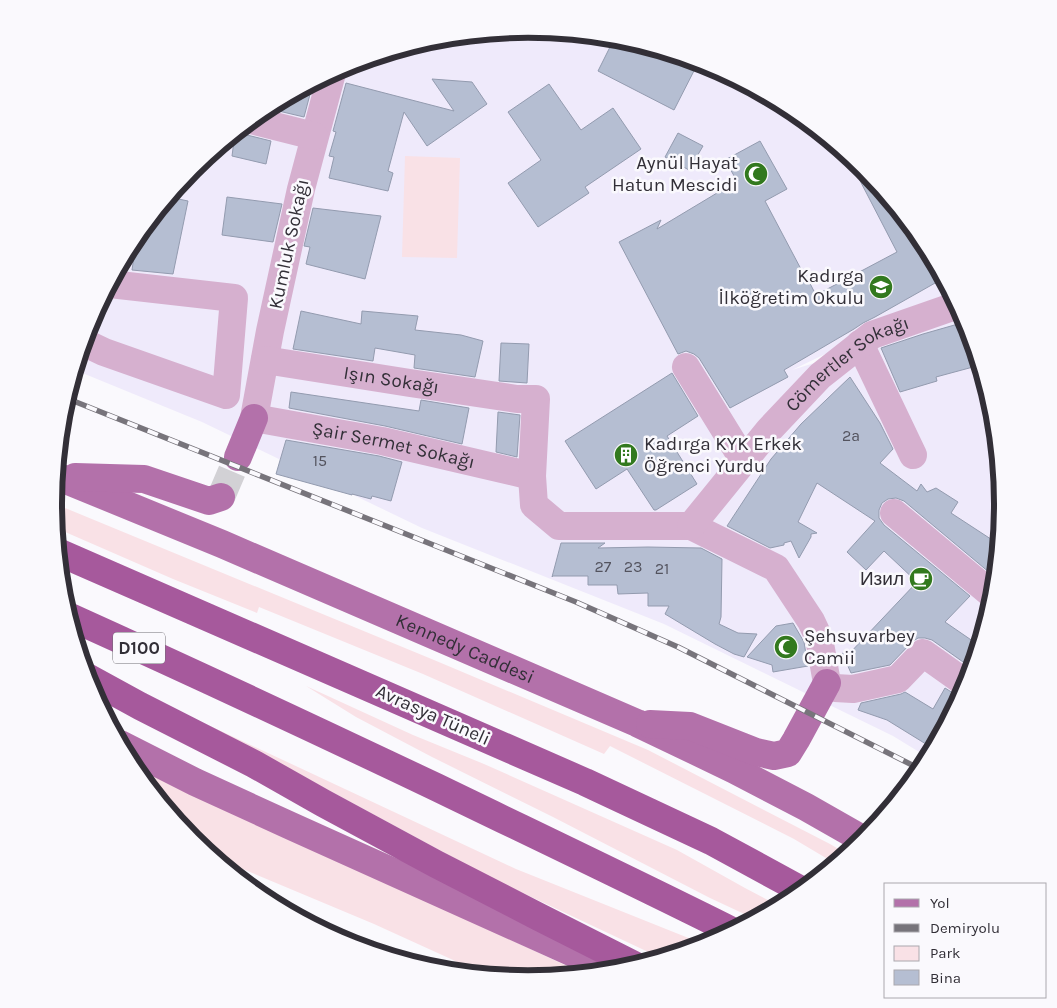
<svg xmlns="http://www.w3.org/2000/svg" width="1057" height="1008" viewBox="0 0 1057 1008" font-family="Karla,sans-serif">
	<rect width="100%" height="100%" fill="#faf9fd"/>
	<path fill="#efeafb" d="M 529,29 L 621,38 L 711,65 L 793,109 L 865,168 L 924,240 L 952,293 L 792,370 L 964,316 L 968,322 L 995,412 L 1004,504 L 995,597 L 967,686 L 929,758 L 893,736 L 664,624 L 422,528 L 202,422 L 75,370 L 90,322 L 134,240 L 193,168 L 265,109 L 347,65 L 436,38 Z"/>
	<path fill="#f9e1e6" d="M 405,156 L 460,158 L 457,258 L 402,257 Z
		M 53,503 L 434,660 L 648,750 L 830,844 L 847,854 L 836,864 L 794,839 L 610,746 L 604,754 L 423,674 L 259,607 L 257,613 L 173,579 L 56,528 Z
		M 306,686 L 413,735 L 484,764 L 677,850 L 745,888 L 779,906 L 755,919 L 710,898 L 553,817 L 432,757 L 356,717 Z
		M 206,724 L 516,869 L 706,945 L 661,958 L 491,878 Z
		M 130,762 L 584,974 L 528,979 L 486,975 L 374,924 L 214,857 L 192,840 L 133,768 Z"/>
	<path fill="#b5bed2" stroke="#939baf" d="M 615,37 L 622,38 L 699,61 L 674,110 L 598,71 Z
		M 432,79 L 472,82 L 487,104 L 427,146 L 404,112 L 388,171 L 393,173 L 388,191 L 329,178 L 334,157 L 329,156 L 336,132 L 333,131 L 346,83 L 454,111 Z
		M 313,83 L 304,117 L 266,108 L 280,100 Z
		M 549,84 L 581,130 L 613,108 L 641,149 L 585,187 L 589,193 L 538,227 L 508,183 L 541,160 L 508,112 Z
		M 239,130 L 247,135 L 271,141 L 266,164 L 232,156 L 235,133 Z
		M 678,133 L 703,146 L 689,170 L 665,157 Z
		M 760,141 L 787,189 L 765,201 L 802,271 L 803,270 L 816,295 L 897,252 L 855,171 L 863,166 L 924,240 L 944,278 L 875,317 L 863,323 L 854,329 L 784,370 L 788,377 L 730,408 L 699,358 L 694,354 L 686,351 L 678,354 L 619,242 L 661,220 L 657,229 L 737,181 L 725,160 Z
		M 169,197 L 188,201 L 173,274 L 132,270 L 137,236 Z
		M 227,197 L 282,204 L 273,242 L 222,235 Z
		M 313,208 L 381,216 L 365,279 L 306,264 L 310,247 L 304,246 Z
		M 301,311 L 361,324 L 362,311 L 418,316 L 415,330 L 461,335 L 483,341 L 475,377 L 414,368 L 415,355 L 375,348 L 373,361 L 293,349 Z
		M 958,324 L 964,346 L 966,345 L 973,367 L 936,377 L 937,381 L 900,392 L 881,348 L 923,334 Z
		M 501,343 L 529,344 L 527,383 L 499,381 Z
		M 672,373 L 698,416 L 667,436 L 697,484 L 656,510 L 654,510 L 627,469 L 596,489 L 565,441 Z
		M 850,377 L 880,423 L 893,449 L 880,463 L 917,491 L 921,484 L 927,492 L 936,488 L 958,502 L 951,513 L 1000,545 L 996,578 L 904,501 L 896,498 L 888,499 L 882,503 L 879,510 L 879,518 L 884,525 L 970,596 L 945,622 L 980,646 L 973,669 L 932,640 L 925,638 L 918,638 L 912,642 L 890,665 L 851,673 L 842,653 L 847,656 L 917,582 L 884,551 L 866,570 L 847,552 L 875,521 L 817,483 L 798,522 L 817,533 L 811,534 L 811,537 L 799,558 L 791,541 L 784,543 L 784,545 L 770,548 L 727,526 L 771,459 L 801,424 Z
		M 291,392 L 419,411 L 421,400 L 469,408 L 462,444 L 385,426 L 289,408 Z
		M 498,412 L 520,415 L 517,457 L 496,452 Z
		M 286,440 L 379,456 L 402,462 L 391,501 L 372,496 L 371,499 L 352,494 L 352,495 L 276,474 Z
		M 561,543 L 605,543 L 598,548 L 648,547 L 701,548 L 722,559 L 721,617 L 719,624 L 738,633 L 757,634 L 744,657 L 734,654 L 715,644 L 665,614 L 669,606 L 648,606 L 648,593 L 618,594 L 617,585 L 588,585 L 588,576 L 553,576 L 552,577 Z
		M 793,623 L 804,642 L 808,666 L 773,672 L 772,665 L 747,657 L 776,626 Z
		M 945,688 L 961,698 L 934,749 L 887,720 L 858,710 L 861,703 L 901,694 L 905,692 L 933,709 Z"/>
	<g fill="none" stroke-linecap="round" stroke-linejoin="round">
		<path stroke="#d2d1d5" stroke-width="28" stroke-dasharray="28 14" stroke-linecap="butt" d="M 221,497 L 238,457"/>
		<g stroke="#d6b0cf" stroke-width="28">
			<path id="s1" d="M 332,73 L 301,189 L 270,331 L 254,418 L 382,441 L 532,476"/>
			<path d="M 251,120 L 314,136"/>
			<path d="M 83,342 L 104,352 L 226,395 L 234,298 L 110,284"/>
			<path d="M 860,344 L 913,455"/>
			<path id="s2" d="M 265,360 L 410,383 L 517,399 L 536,399 L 532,476 L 534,505 L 559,526 L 691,526 L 776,568 L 811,621 L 819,638 L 827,683 L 835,688 L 853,689 L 898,679 L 923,653 L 968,685"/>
			<path d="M 686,367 L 744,461"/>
			<path d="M 894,513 L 995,597"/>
			<path id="s3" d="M 691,526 L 769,430 L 820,376 L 872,335 L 958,305"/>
		</g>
		<g stroke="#b371aa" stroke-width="28">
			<path d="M 238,457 L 254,418"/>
			<path id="s4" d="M 56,476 L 222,544 L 637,723 L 733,769 L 806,807 L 864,840"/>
			<path d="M 75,477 L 144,479 L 209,501 L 221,497"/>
			<path d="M 650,724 L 690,726 L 756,752 L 774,756 L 788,753 L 796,740 L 827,683"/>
			<path d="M 120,744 L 195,782 L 291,826 L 613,971"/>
		</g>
		<path stroke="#a6599c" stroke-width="28" d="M 58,552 L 585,782 L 711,841 L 803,891
			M 68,616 C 192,672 314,729 436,787 C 535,835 634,882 732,931
			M 87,677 L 140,706 L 254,764 L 323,803 L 436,864 L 539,917 L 636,966"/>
		<g stroke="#77747b" stroke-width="5.5">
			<path id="rail" d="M 66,398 L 576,602 L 678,647 L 922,770"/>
		</g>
		<use href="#rail" stroke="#faf9fd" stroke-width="4" stroke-dasharray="11" stroke-linecap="butt"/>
	</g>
	<defs>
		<g id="mosque-disc" transform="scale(1.25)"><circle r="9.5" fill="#32791e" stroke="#faf9fd"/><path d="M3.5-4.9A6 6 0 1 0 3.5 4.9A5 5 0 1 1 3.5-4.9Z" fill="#fff"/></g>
		<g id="school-disc" transform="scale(1.25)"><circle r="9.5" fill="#32791e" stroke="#faf9fd"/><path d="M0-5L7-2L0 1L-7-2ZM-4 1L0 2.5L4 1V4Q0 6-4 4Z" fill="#fff"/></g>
		<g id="building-disc" transform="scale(1.25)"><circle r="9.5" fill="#32791e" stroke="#faf9fd"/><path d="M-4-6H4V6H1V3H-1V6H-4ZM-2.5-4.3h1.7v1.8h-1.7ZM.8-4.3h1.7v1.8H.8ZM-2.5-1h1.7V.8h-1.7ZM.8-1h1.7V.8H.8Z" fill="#fff"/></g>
		<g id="cafe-disc" transform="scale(1.25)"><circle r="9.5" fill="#32791e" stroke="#faf9fd"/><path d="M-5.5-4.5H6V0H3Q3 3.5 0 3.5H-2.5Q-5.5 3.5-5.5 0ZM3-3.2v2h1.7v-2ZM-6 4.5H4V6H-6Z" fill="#fff"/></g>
	</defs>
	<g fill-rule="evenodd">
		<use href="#mosque-disc" x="756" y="174"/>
		<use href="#school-disc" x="881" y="287"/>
		<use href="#building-disc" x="626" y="455"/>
		<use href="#cafe-disc" x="921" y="579"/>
		<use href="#mosque-disc" x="786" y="647"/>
	</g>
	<g text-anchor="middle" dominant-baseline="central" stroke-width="5" stroke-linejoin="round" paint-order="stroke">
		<g font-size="16" fill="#53535e">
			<text x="851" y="435">2a</text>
			<text x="320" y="460">15</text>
			<text x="603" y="566">27</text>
			<text x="633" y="566">23</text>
			<text x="662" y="568">21</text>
		</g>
		<rect fill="#faf9fd" stroke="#6e6c72" stroke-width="1" x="113" y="632.5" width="52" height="31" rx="4"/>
		<g font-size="18" font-weight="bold" fill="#322f37">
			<text x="139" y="648">D100</text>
		</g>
		<g font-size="19" fill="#322f37" stroke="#faf9fd" text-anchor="end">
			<text x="738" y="163">Aynül Hayat<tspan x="738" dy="22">Hatun Mescidi</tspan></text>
			<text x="864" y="276">Kadırga<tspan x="864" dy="22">İlköğretim Okulu</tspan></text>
			<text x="644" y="444" text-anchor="start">Kadırga KYK Erkek<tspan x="644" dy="22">Öğrenci Yurdu</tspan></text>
			<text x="904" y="579">Изил</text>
			<text x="804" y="636" text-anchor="start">Şehsuvarbey<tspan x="804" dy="22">Camii</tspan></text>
		</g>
		<g font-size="19" fill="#322f37" stroke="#faf9fd">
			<text transform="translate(289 244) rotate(-78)">Kumluk Sokağı</text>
			<text stroke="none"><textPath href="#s3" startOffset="228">Cömertler Sokağı</textPath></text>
			<text stroke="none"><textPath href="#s2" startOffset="128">Işın Sokağı</textPath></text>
			<text stroke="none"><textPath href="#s1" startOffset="496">Şair Sermet Sokağı</textPath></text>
			<text stroke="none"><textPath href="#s4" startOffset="444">Kennedy Caddesi</textPath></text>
			<text transform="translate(433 715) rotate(24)">Avrasya Tüneli</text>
		</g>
	</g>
	<path d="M0 0H1057V1008H0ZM62 504a466 466 0 1 1 932 0a466 466 0 1 1-932 0Z" fill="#faf9fd" fill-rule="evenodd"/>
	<path fill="none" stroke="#322f37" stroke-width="6" d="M62 504a466 466 0 1 1 932 0a466 466 0 1 1-932 0Z"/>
	<rect x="884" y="883" width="162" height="115" fill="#faf9fd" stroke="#aaa8ae"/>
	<rect x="894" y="899" width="25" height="8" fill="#b371aa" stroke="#aaa8ae"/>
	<text x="930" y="908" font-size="15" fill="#322f37">Yol</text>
	<rect x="894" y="924" width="25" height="8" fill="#77747b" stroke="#aaa8ae"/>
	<text x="930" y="933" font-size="15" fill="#322f37">Demiryolu</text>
	<rect x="894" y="946" width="25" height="15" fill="#f9e1e6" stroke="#aaa8ae"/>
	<text x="930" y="958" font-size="15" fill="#322f37">Park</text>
	<rect x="894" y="970" width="25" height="15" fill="#b5bed2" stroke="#aaa8ae"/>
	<text x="930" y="983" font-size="15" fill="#322f37">Bina</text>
</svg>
